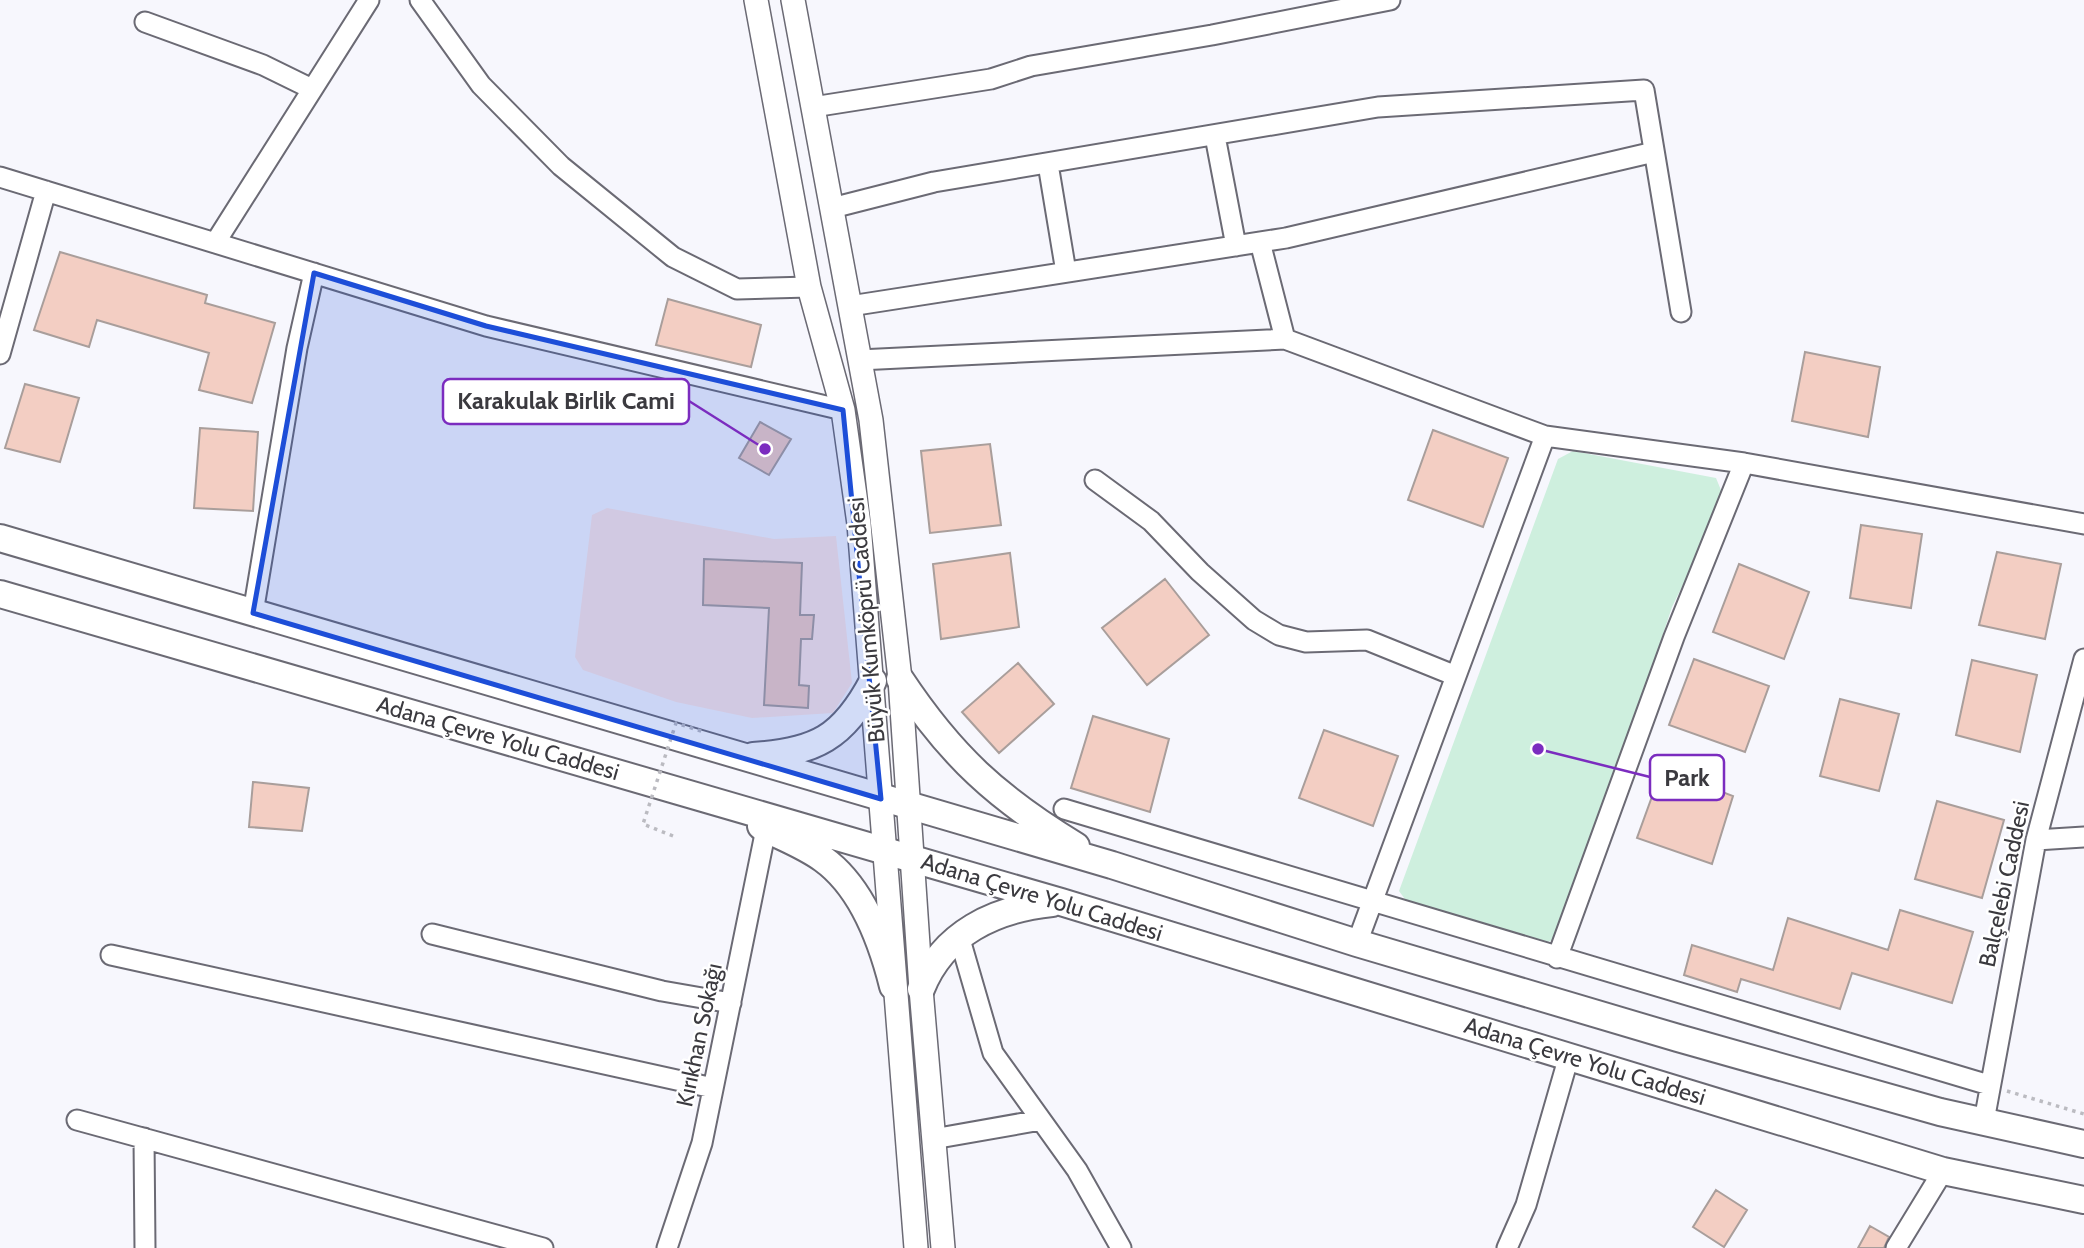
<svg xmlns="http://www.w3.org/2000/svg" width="2084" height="1248" viewBox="0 0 2084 1248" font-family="Cabin,sans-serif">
	<rect width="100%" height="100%" fill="#f7f7fd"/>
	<path fill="#fee8e5" d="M 607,508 L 774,539 L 836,536 L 852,683 L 833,713 L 752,718 L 676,702 L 583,670 L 575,657 L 592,515 Z"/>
	<path fill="#ceefde" d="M 1573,451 L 1716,478 L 1725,500 L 1672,607 L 1564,934 L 1542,945 L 1410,906 L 1399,891 L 1558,459 Z"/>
	<path fill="#f3cec3" stroke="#a99e9b" stroke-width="2" d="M 60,252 L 207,295 L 205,303 L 275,323 L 252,403 L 199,390 L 209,353 L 97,320 L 89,347 L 34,330 Z
		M 668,299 L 761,325 L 751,367 L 656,345 Z
		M 1805,352 L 1880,367 L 1868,437 L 1792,421 Z
		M 25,384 L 79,398 L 60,462 L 5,448 Z
		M 760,422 L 791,439 L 769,475 L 739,458 Z
		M 200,428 L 258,432 L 253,511 L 194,508 Z
		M 1433,430 L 1508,458 L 1483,527 L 1408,500 Z
		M 990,444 L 1001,525 L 930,533 L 921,451 Z
		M 1861,525 L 1922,534 L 1911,608 L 1850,598 Z
		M 1997,552 L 2061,564 L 2045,639 L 1979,625 Z
		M 1010,553 L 1019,627 L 941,639 L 933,564 Z
		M 704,559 L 802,563 L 800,615 L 814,615 L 812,639 L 801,639 L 799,685 L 809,686 L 808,708 L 764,705 L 769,608 L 703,605 Z
		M 1739,564 L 1809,592 L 1784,659 L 1713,632 Z
		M 1165,579 L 1209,635 L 1147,685 L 1102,628 Z
		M 1694,659 L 1769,686 L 1745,752 L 1669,725 Z
		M 1972,660 L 2037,675 L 2020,752 L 1956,735 Z
		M 1018,663 L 1054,704 L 999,753 L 962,712 Z
		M 1840,699 L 1899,714 L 1879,791 L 1820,776 Z
		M 1093,716 L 1169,739 L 1150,812 L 1071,788 Z
		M 1324,730 L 1398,756 L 1373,826 L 1299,798 Z
		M 1662,769 L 1733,796 L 1712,864 L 1637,838 Z
		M 253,782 L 309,788 L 302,831 L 249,827 Z
		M 1937,801 L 2004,820 L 1982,898 L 1915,879 Z
		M 1900,910 L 1973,932 L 1952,1003 L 1852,973 L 1840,1009 L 1741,979 L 1737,992 L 1684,975 L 1692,945 L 1773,970 L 1788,918 L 1888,950 Z
		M 1716,1190 L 1747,1210 L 1724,1247 L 1693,1227 Z
		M 1870,1226 L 1889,1237 L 1884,1248 L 1858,1248 Z"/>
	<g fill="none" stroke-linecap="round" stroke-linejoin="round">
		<g stroke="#6b6a74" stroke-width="23">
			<path id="minor" d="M 420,0 L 481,85 L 561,166 L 673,257 L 737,289 L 809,287
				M 145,22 L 263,65 L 312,89
				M 813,107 L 991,79 L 1031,66 L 1212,35 L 1390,0
				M 1215,136 L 1236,246
				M 1048,164 L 1066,272
				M 0,177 L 486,326 L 843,410
				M 832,208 L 934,182 L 1378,107 L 1644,90 L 1681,312
				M 1260,242 L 1285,339
				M 215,243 L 369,0
				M 850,306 L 1286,238 L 1654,152
				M 0,354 L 46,191
				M 859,360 L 1285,339 L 1545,436 L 1744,463 L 2084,524
				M 1095,480 L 1151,521 L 1200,572 L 1254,620 L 1279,635 L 1306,642 L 1367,640 L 1456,676
				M 253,613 L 297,348 L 314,273
				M 1064,809 L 1989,1085
				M 2036,840 L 2084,837
				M 432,934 L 662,991 L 731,1003
				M 959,936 L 993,1053 L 1077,1170 L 1121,1248
				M 1357,943 L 1545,436
				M 111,955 L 713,1088
				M 1557,958 L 1674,637 L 1744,463
				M 77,1120 L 543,1248
				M 1984,1121 L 2036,840 L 2084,659
				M 144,1138 L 145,1248
				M 933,1139 L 1041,1120
				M 667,1248 L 702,1143 L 766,829
				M 1507,1248 L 1526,1205 L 1569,1056
				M 1896,1248 L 1943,1171"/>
		</g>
		<g stroke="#6b6a74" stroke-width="26">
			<path id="major" d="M 756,0 L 809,287 L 843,410 L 859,524 L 916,1248
				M 793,0 L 871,420 L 900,679 L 921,989 L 943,1248"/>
		</g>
		<g stroke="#6b6a74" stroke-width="30">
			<path id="highway" d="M 0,538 L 1112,865 L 1357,943 L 1678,1038 L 1940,1112 L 2084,1144
				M 0,594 L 1061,902 L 1943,1171 L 2084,1200
				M 900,679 C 951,756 997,798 1076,846
				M 753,756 C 816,752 843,738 873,681
				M 761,826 C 781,837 804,845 823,859 C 862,887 882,942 893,986
				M 921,989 C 943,933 995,909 1052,903"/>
		</g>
		<path stroke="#bbbbc1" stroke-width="3.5" stroke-dasharray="3.5 5" stroke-linecap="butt" d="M 2007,1091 L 2084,1114"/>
		<use href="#minor" stroke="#fff" stroke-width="19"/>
		<use href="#major" stroke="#fff" stroke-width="23"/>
		<use href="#highway" stroke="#fff" stroke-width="26"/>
		<path stroke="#bbbbc1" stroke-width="3.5" stroke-dasharray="3.5 5" stroke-linecap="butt" d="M 673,836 L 643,824 L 676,723 L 704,732"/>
	</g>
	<path fill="#1d4ed8" fill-opacity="0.2" stroke="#1d4ed8" stroke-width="5" stroke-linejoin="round" d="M 314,273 L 486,326 L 843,410 L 881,799 L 253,613 Z"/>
	<g text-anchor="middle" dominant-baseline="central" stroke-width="5" stroke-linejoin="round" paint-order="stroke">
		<g font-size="23" fill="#3b3a3f" stroke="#fff">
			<text transform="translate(866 620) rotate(-95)">Büyük Kumköprü Caddesi</text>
			<text transform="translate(498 738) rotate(16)">Adana Çevre Yolu Caddesi</text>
			<text transform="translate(2004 884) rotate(-78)">Balçelebi Caddesi</text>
			<text transform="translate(1042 897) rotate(17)">Adana Çevre Yolu Caddesi</text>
			<text transform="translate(699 1035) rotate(-78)">Kırıkhan Sokağı</text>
			<text transform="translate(1585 1061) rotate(17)">Adana Çevre Yolu Caddesi</text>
		</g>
	</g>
	<path fill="none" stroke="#7b2cbf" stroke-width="2.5" d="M765 449L689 401M1538 749L1650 777"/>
	<g fill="#7b2cbf" stroke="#fff" stroke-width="2.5">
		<circle cx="765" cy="449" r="7"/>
		<circle cx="1538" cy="749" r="7"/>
	</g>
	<g fill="#fff" stroke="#7b2cbf" stroke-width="2.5">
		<rect x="443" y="379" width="246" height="45" rx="7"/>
		<rect x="1650" y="755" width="74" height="45" rx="7"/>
	</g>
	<g font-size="24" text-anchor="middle" font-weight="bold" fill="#3b3a3f">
		<text x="566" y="409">Karakulak Birlik Cami</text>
		<text x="1687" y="786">Park</text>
	</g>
</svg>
